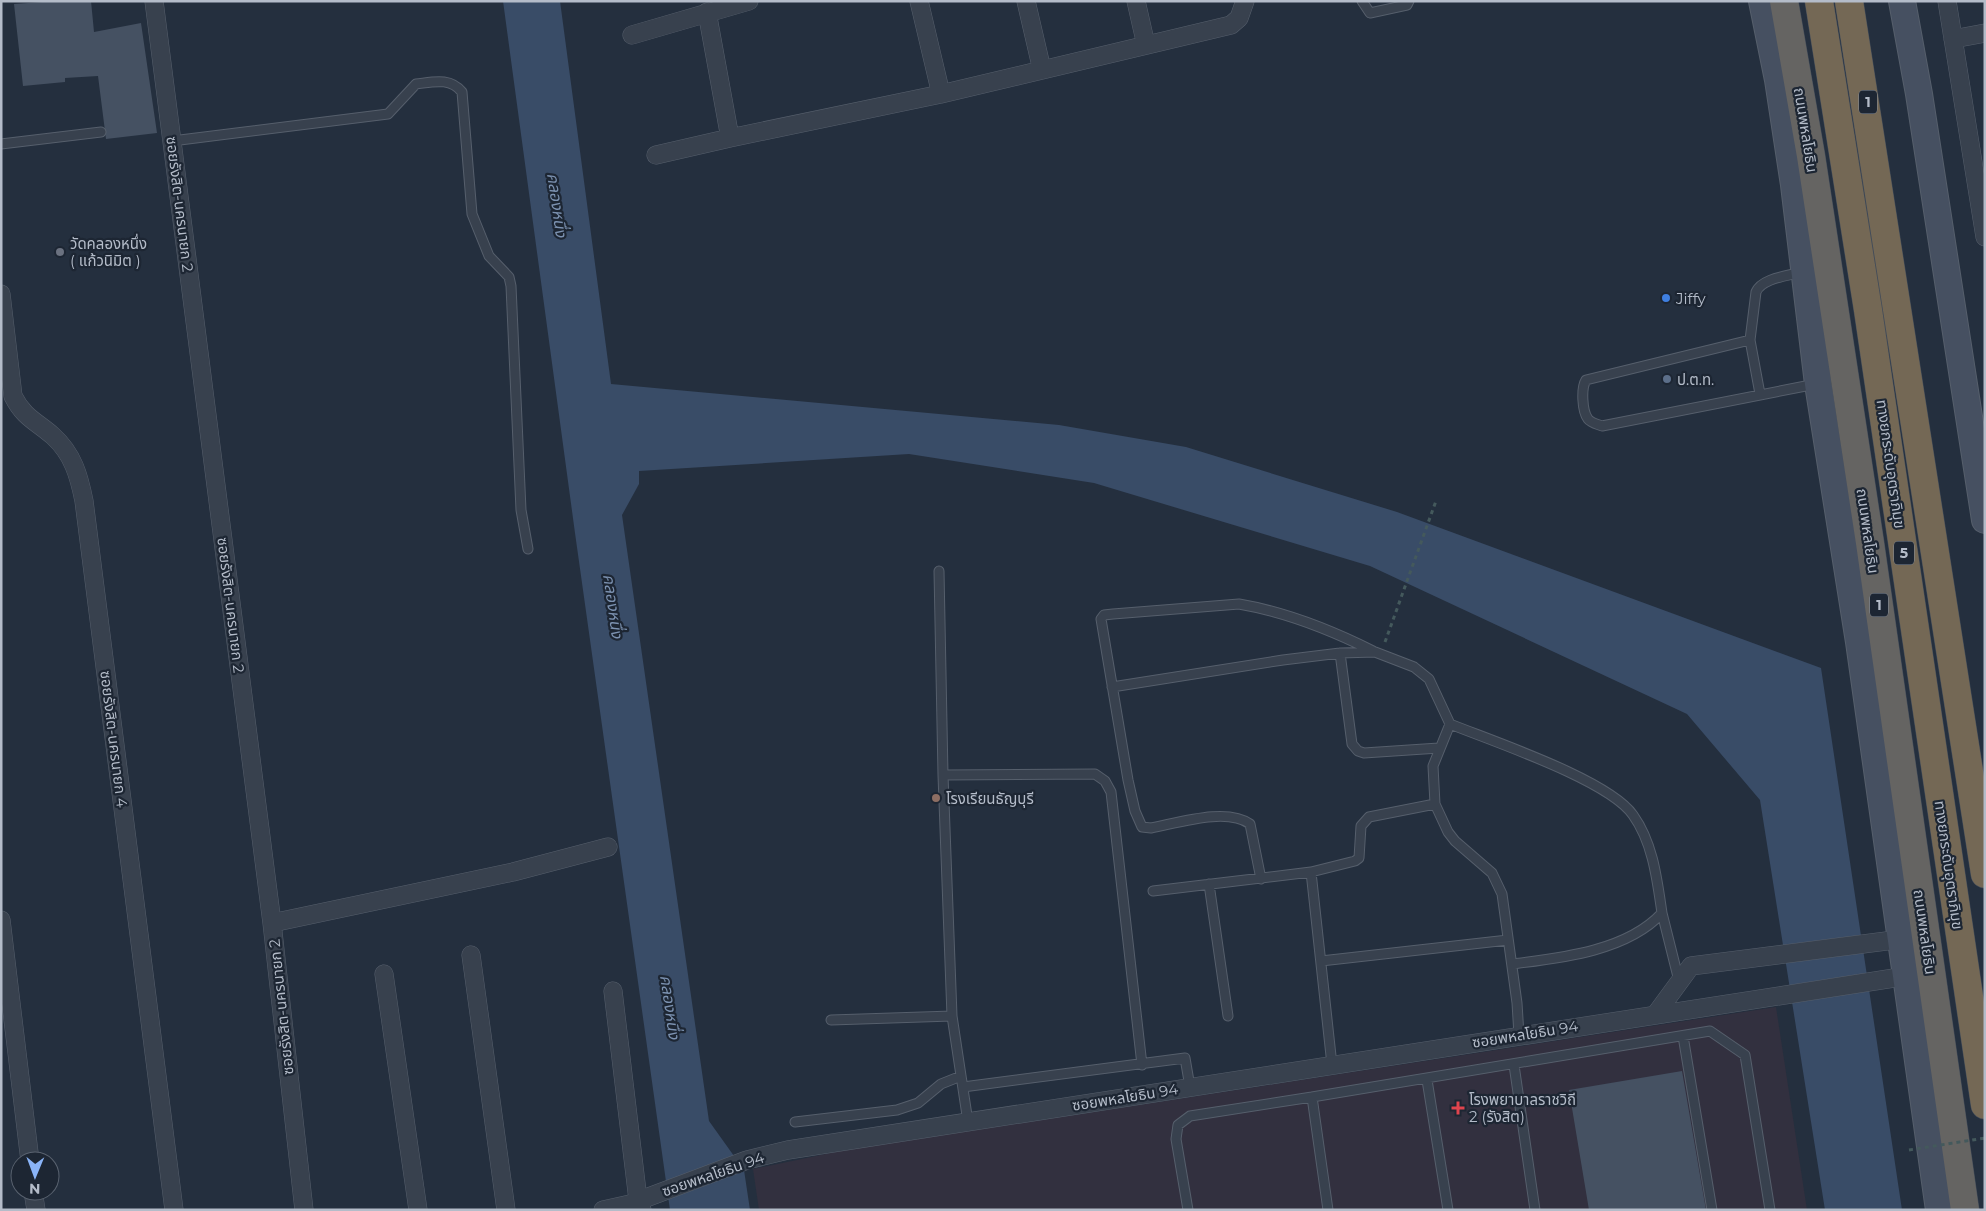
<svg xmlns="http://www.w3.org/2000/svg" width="1986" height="1211" viewBox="0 0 1986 1211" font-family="Montserrat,'Noto Sans Thai',sans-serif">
	<rect width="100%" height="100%" fill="#242f3e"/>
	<path fill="#32303f" d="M 1776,1007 L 1807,1210 L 759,1210 L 753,1169 L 840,1151 Z"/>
	<path fill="#394c67" d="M 503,1 L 560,1 L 611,384 L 1059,425 L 1186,447 L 1397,512 L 1821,668 L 1902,1210 L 1825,1210 L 1760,800 L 1687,714 L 1370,566 L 1094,483 L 909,454 L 639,471 L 639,484 L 622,515 L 709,1121 L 744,1170 L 750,1210 L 670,1210 L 575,533 Z"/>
	<path fill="#455162" d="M 56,1 L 91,1 L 94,32 L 141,23 L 157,133 L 106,139 L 98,76 L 65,78 L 65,82 L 23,86 L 14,4 Z
		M 1682,1071 L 1706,1210 L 1589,1210 L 1569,1090 Z"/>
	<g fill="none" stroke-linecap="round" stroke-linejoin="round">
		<g stroke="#565f6c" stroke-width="11">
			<path id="service" d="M 1362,1 L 1370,13 L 1407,5 L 1409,1
				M 172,141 L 388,114 L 416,84 C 433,82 450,77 462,92 L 472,214 L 489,256 L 509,277 L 511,286 L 521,510 L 528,549
				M 1,144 L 101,132
				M 1750,340 L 1586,380 C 1581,388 1582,411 1588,419 C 1591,423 1597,424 1602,426 L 1816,384
				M 1760,394 L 1750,340 L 1756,292 C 1762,278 1788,276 1802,272
				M 939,571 L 943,775
				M 1112,687 L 1283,660 L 1340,653
				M 1450,724 C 1492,741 1609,780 1633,815 C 1653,843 1657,879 1662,913 C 1627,951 1561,958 1512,964
				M 1439,748 L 1364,753 L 1358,751 L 1352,744 L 1340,653 L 1375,652 L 1414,667 L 1429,679 L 1450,724 L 1433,766 L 1435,804 L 1448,832 L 1455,841 L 1492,873 L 1502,894 L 1517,1003 L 1519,1035
				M 1261,879 L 1250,824 C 1227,807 1178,823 1151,828 L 1142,827 L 1135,811 L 1128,780 L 1101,619 L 1104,615 L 1113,614 L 1239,604 C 1286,612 1331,630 1373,651
				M 1209,884 L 1228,1016
				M 1153,891 L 1311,872
				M 1662,913 L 1679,981
				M 1321,961 L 1508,940
				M 952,1016 L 943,775 L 1095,774 L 1105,781 L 1111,792 L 1142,1065
				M 831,1020 L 952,1016 L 968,1122
				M 1683,1036 L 1712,1210
				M 1332,1065 L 1311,872 L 1355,861 L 1359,858 L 1361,826 L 1369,817 L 1435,804
				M 1514,1065 L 1535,1210
				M 1427,1080 L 1448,1210
				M 963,1087 L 1185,1058 L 1190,1087
				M 795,1122 L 897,1110 L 918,1103 L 941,1084 L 961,1076
				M 1188,1210 L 1176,1139 L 1178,1125 L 1190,1116 L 1312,1097
				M 1328,1210 L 1312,1097 L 1710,1031 L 1745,1055 L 1770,1210"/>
		</g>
		<g stroke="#565f6c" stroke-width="19">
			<path id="minor" d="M 154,1 L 272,923 L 304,1210
				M 919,1 L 941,94
				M 1026,1 L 1042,70
				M 1136,1 L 1146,45
				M 1947,1 L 1985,237
				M 632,35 L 749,1
				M 1953,39 L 1985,33
				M 730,138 L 941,94 L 1231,25 L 1239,18 L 1245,1
				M 656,155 L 730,138 L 707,12
				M 1,294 L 13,396 C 24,418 36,421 53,436 C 73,454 79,476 84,501 L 174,1210
				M 1,920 L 30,1161
				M 272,923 L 513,872 L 608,847
				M 471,955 L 506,1210
				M 384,974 L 418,1210
				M 613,991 L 638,1200 L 642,1210
				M 1655,1015 L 1691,966 L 1902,939
				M 33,1191 L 36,1210
				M 603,1210 L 630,1204 L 747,1160 L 788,1150 L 1907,976"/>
		</g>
		<g stroke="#565f6c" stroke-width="28">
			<path id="secondary" d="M 1762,1 L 1778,80 L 1794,185 L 1818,384 L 1859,642 L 1939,1210
				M 1902,1 L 1919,94 L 1985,520"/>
		</g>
		<g stroke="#434c59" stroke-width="29">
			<path id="trunk" d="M 1784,1 L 1811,156 L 1870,543 L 1965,1210"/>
		</g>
		<g stroke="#434c59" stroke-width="29">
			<path id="motorway" d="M 1819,1 L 1868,310 L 1985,1105
				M 1849,1 L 1985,874"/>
		</g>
		<path stroke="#44595c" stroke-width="3" stroke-dasharray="4 4" stroke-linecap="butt" d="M 1385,642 L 1436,501"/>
		<use href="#service" stroke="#38414e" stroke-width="9"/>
		<use href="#minor" stroke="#38414e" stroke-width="18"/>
		<use href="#secondary" stroke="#465061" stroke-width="26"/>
		<use href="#trunk" stroke="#656462" stroke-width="28"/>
		<use href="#motorway" stroke="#746855" stroke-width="28"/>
		<path stroke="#44595c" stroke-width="3" stroke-dasharray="4 4" stroke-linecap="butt" d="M 1909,1150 L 1985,1138"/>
	</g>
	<circle fill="#6b7280" stroke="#1d2633" stroke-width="2" cx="60" cy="252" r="5"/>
	<circle fill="#3f7fe0" stroke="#1d2633" stroke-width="2" cx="1666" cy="298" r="5"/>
	<circle fill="#5c6f8a" stroke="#1d2633" stroke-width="2" cx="1667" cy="379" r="5"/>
	<circle fill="#8d6e63" stroke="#1d2633" stroke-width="2" cx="936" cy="798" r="5"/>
	<path fill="#e0444e" stroke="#1d2633" stroke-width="2" d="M1455.5 1100.5h5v5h5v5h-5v5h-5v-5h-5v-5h5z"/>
	<g text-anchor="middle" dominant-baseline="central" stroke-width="4.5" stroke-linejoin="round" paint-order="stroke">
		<g fill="#1d2633" stroke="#878f9c" stroke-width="1">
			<rect x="1859" y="90.5" width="18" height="23" rx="4"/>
			<rect x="1894" y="541.5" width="20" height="23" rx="4"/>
			<rect x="1870" y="593.5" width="18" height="23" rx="4"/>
		</g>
		<g font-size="14" font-weight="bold" fill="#b4bcc9">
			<text x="1868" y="102">1</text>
			<text x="1904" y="553">5</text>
			<text x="1879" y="605">1</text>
		</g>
		<g font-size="15" fill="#b4bcc9" stroke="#1d2633">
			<text transform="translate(1806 130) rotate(81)">ถนนพหลโยธิน</text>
			<text transform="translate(180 204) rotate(83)">ซอยรังสิต-นครนายก 2</text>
			<text transform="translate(1891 464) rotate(82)">ทางยกระดับอุตราภิมุข</text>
			<text transform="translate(1868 531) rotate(82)">ถนนพหลโยธิน</text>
			<text transform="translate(231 605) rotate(83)">ซอยรังสิต-นครนายก 2</text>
			<text transform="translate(114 739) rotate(83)">ซอยรังสิต-นครนายก 4</text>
			<text transform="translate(1949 865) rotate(82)">ทางยกระดับอุตราภิมุข</text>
			<text transform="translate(1925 932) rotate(82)">ถนนพหลโยธิน</text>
			<text transform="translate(281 1007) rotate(-96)">ซอยรังสิต-นครนายก 2</text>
			<text transform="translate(1525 1034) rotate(-9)">ซอยพหลโยธิน 94</text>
			<text transform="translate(1125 1097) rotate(-9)">ซอยพหลโยธิน 94</text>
			<text transform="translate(713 1174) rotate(-19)">ซอยพหลโยธิน 94</text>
		</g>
		<g font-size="15" fill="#b4bcc9" stroke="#1d2633" text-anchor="start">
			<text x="70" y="243">วัดคลองหนึ่ง<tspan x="70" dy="17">( แก้วนิมิต )</tspan></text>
			<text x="1676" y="298">Jiffy</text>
			<text x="1677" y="379">ป.ต.ท.</text>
			<text x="946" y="798">โรงเรียนธัญบุรี</text>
			<text x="1469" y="1099">โรงพยาบาลราชวิถี<tspan x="1469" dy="17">2 (รังสิต)</tspan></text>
		</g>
		<g font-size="16" font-style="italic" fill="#7c92b1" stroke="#1d2633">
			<text transform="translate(557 205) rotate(82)">คลองหนึ่ง</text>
			<text transform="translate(613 606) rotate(82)">คลองหนึ่ง</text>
			<text transform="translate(670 1007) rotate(82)">คลองหนึ่ง</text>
		</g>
	</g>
	<rect width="1986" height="1211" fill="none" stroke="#b4bcc9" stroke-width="5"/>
	<g transform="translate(35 1176) rotate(181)"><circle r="24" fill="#1d2633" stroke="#59626f"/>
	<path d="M0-4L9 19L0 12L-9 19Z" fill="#8ab4f8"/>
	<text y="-8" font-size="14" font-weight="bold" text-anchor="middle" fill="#b4bcc9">N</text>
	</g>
</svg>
